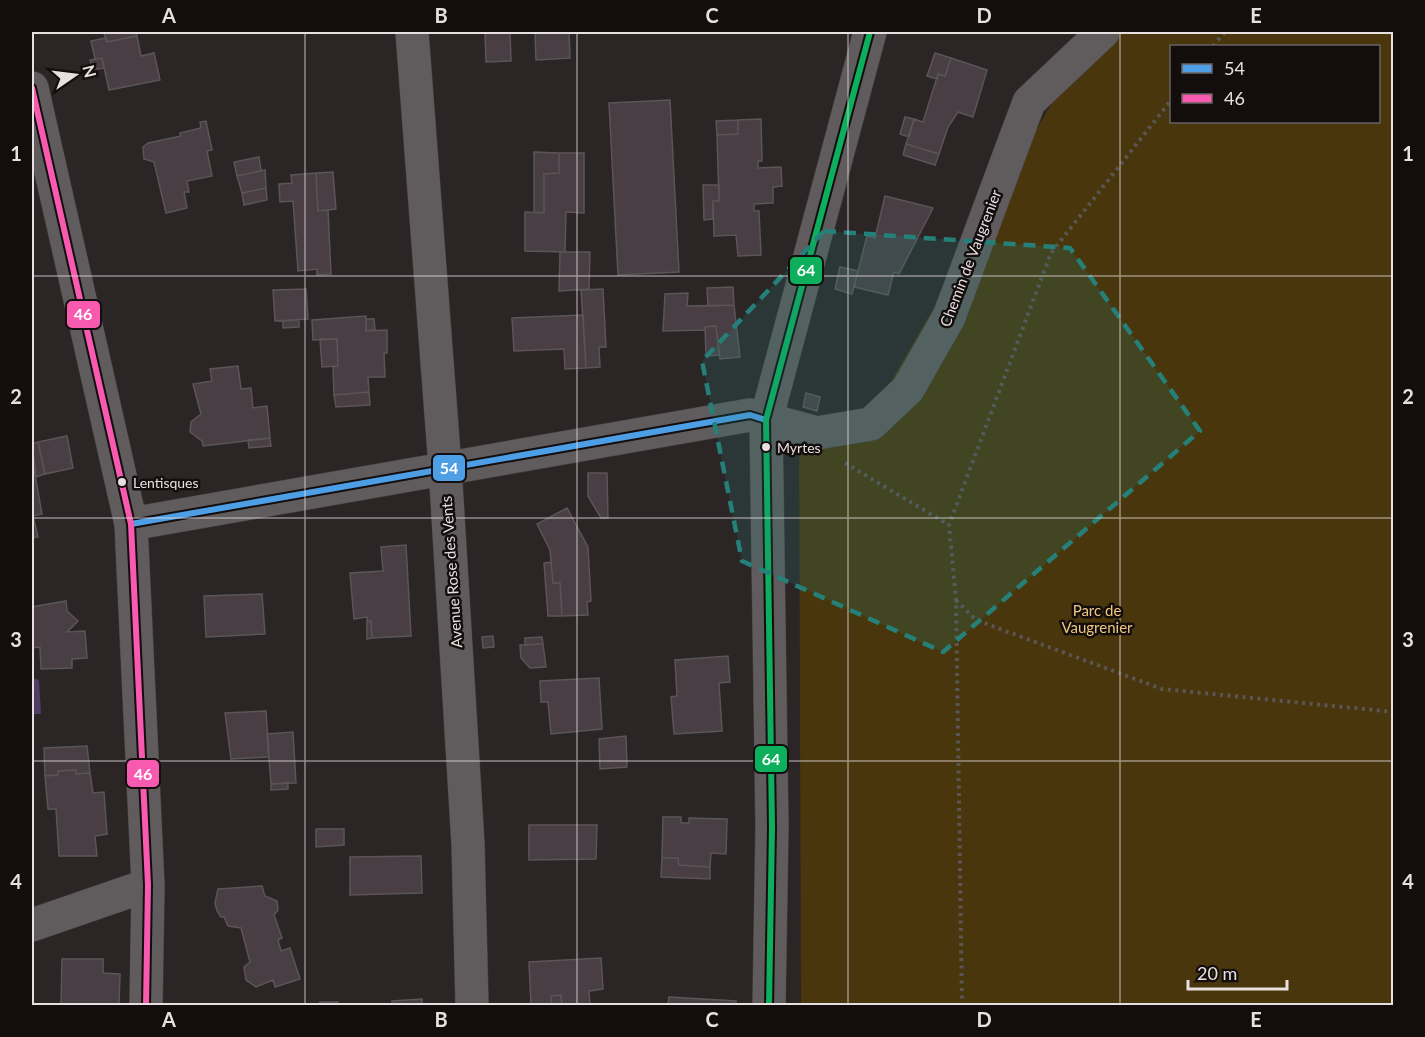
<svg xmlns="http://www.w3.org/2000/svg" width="1425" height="1037" viewBox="0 0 1425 1037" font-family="Lato,sans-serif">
	<rect width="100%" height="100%" fill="#2c2526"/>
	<path fill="#4a360c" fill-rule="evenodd" d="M 1093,32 L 1393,32 L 1393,1005 L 801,1005 L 799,415 L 863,430 ZM 1172,46 L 1378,46 L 1378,122 L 1172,122 Z"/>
	<path fill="#503e65" d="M 32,678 L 39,680 L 41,714 L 32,714 Z"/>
	<path fill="#493e43" stroke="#5a5557" stroke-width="1.5" d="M 113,32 L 136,32 L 137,36 L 107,42 L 104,33 Z
		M 485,32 L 510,32 L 511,61 L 486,62 Z
		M 535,32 L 569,32 L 570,58 L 536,60 Z
		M 137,36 L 141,56 L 154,53 L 160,80 L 109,90 L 102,58 L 95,59 L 91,41 L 105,38 L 107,42 Z
		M 935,53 L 951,58 L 945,76 L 938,74 L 937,79 L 927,76 Z
		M 102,58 L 104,68 L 93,70 L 90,60 Z
		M 951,58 L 987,70 L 973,117 L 958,112 L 948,127 L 939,154 L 906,144 L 914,119 L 923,122 L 938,74 L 945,76 Z
		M 670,100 L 679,272 L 618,275 L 609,103 Z
		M 905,117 L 914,119 L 909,137 L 900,134 Z
		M 761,119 L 762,161 L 758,161 L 758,168 L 781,167 L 782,186 L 773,187 L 773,203 L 754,204 L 754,211 L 759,211 L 761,255 L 738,256 L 736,235 L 714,236 L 713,201 L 719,201 L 717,135 L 738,134 L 738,120 Z
		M 738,120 L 738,134 L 717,135 L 716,121 Z
		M 206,121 L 212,150 L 207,151 L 212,176 L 187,181 L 189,192 L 184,192 L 187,208 L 166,213 L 154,162 L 144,159 L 143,147 L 148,143 L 181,136 L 180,133 L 201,128 L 200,122 Z
		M 906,144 L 939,154 L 935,165 L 903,155 Z
		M 534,152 L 559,153 L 559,173 L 544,174 L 544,213 L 534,212 Z
		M 559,153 L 584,153 L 584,213 L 566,212 L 565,252 L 525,251 L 525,212 L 544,213 L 544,174 L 559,173 Z
		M 259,157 L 261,171 L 237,176 L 234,162 Z
		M 265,170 L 266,188 L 242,193 L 237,176 Z
		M 333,172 L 336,209 L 318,211 L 316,173 Z
		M 316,173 L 318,211 L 328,210 L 331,274 L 317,275 L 317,269 L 298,271 L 293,201 L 280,202 L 279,184 L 292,183 L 291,175 Z
		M 703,185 L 719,185 L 719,201 L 713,201 L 713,219 L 704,220 Z
		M 266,188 L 267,200 L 244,205 L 242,193 Z
		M 885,196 L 933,208 L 899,274 L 894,272 L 888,295 L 854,287 L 867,236 L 875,238 Z
		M 560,252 L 590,252 L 589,289 L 559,291 Z
		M 840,267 L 858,271 L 852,294 L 835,289 Z
		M 733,287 L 734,305 L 708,306 L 707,288 Z
		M 306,289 L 308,319 L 275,321 L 273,290 Z
		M 603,289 L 606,347 L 599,347 L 600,367 L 586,368 L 581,290 Z
		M 688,293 L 687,306 L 734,305 L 740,357 L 720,359 L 716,326 L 705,327 L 705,330 L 663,331 L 665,294 Z
		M 583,315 L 586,368 L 565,369 L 564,349 L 514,351 L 512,318 Z
		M 366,316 L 366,331 L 387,330 L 387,353 L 384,353 L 385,377 L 368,377 L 369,392 L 334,395 L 333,367 L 338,366 L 337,339 L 313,340 L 312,320 Z
		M 366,319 L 374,319 L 375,330 L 366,331 Z
		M 299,320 L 299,327 L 283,328 L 283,321 Z
		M 716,326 L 719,355 L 706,356 L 705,327 Z
		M 320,339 L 337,339 L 338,366 L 322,367 Z
		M 238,366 L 241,389 L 251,388 L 253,408 L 267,406 L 270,438 L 203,446 L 202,441 L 190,432 L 191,422 L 201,414 L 193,384 L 212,381 L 210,369 Z
		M 369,392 L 370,405 L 336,407 L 334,395 Z
		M 806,393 L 820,397 L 817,411 L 803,407 Z
		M 67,436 L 73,468 L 45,474 L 38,442 Z
		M 270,438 L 271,446 L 249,448 L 248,440 Z
		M 38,442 L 45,474 L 36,477 L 32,444 Z
		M 32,458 L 42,514 L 33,516 L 38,537 L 32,538 Z
		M 588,473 L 607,473 L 608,518 L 601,518 L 588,496 Z
		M 567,508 L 588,547 L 591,601 L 587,602 L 588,615 L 562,616 L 560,583 L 553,583 L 550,550 L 537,524 Z
		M 406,545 L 411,636 L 372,638 L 371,621 L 367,622 L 367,617 L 354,619 L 350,573 L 383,571 L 381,547 Z
		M 551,562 L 553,583 L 560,583 L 562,616 L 548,616 L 544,563 Z
		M 262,594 L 265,634 L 206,637 L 204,596 Z
		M 66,601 L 67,611 L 78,621 L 67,632 L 85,631 L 87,658 L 72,659 L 72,668 L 41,669 L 40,647 L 32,648 L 32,607 Z
		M 371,621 L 372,638 L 367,639 L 367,622 Z
		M 493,636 L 494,647 L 483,648 L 482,637 Z
		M 542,637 L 543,644 L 525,645 L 525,638 Z
		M 543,644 L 546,667 L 530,668 L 521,658 L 520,645 Z
		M 728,656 L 730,682 L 719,683 L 722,731 L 674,734 L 671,697 L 677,696 L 675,660 Z
		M 599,678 L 602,729 L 551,734 L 548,702 L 541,702 L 540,681 Z
		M 266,711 L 269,757 L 231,759 L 225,713 Z
		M 293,732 L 296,783 L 271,784 L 267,734 Z
		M 626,736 L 627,767 L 600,769 L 599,739 Z
		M 87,746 L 90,773 L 76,774 L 76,770 L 58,771 L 58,775 L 45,776 L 44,748 Z
		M 76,770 L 76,774 L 90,773 L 93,793 L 104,792 L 107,834 L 95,836 L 97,856 L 59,856 L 56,809 L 48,809 L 45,776 L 58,775 L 58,771 Z
		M 288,783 L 288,789 L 271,790 L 271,784 Z
		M 663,817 L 681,817 L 681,823 L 689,823 L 689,818 L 727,819 L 726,854 L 711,853 L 710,867 L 679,865 L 678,858 L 662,858 Z
		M 529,825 L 597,825 L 596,859 L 529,860 Z
		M 316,829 L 344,829 L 344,845 L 316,847 Z
		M 421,856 L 422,893 L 350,895 L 350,857 Z
		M 662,858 L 678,858 L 679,865 L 710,867 L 710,879 L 661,877 Z
		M 262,886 L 265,896 L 277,901 L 278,910 L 274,915 L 282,938 L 278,940 L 281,951 L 290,948 L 300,979 L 275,987 L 273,980 L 256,987 L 246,980 L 244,967 L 250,962 L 241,928 L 228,926 L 224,917 L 221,917 L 217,911 L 215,903 L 218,889 Z
		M 601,958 L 603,989 L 589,991 L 590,1005 L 562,1006 L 561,995 L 551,996 L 552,1006 L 531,1006 L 529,962 Z
		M 62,959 L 103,959 L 103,973 L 120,974 L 119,1006 L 61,1006 Z
		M 561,995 L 562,1006 L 552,1006 L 551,996 Z
		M 669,997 L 736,1001 L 736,1006 L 668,1006 Z
		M 422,999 L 422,1006 L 392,1006 L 392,1001 Z
		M 320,1002 L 338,1002 L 338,1006 L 320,1006 Z"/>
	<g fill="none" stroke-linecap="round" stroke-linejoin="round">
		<g stroke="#464141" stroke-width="34">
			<path id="minor" d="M 412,32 L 445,467 L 468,844 L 472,1006
				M 32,88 L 131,524 L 148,885 L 146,1006
				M 131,524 L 750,415 L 817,433 L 871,424 L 908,389 L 949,317 L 1029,102 L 1103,32
				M 32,925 L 148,885
				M 769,1006 L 772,827 L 766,420 L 870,32"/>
		</g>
		<path stroke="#5b5656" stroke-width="4" stroke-dasharray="3 4.5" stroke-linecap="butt" d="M 1213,46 L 1225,32
			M 845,463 L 949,525
			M 956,600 L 976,620 L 1162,689 L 1394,712
			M 962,1006 L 956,600 L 949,525 L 1051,253 L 1172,99"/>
		<use href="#minor" stroke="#605b5c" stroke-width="33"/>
		<g stroke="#130d0e" stroke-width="10">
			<path id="bus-1" d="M 131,524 L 750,415 L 766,420"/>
		</g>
		<g stroke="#130d0e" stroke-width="10">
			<path id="bus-2" d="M 32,88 L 131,524 L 148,885 L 146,1006"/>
		</g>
		<g stroke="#130d0e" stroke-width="10">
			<path id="bus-3" d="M 769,1006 L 772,827 L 766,420 L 870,32"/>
		</g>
		<use href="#bus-1" stroke="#4d9ee5" stroke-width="6"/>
		<use href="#bus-2" stroke="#f75aaf" stroke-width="6"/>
		<use href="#bus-3" stroke="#0daf5c" stroke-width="6"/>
	</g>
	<path fill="#258079" fill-opacity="0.2" stroke="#258079" stroke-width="4.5" stroke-dasharray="12 8" stroke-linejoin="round" d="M 824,231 L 1070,248 L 1200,431 L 943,652 L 742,561 L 702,361 Z"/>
	<path fill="none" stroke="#e8dfe0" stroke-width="1.5" stroke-opacity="0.55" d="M 305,32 L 305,1006M 577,32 L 577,1006M 848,32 L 848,1006M 1120,32 L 1120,1006M 32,276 L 1394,276M 32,518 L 1394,518M 32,761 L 1394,761"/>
	<g fill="#e8dfe0" stroke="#130d0e" stroke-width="2">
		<circle cx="766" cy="447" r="5"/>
		<circle cx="122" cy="482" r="5"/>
	</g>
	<g text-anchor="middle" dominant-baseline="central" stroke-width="5" stroke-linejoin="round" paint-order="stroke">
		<g font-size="14" fill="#e8dfe0" stroke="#130d0e" text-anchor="start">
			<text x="777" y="447">Myrtes</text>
			<text x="133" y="482">Lentisques</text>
		</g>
		<g font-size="15" fill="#e8dfe0" stroke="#130d0e">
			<text transform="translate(970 258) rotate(-69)">Chemin de Vaugrenier</text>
			<text transform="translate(451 572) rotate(-94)">Avenue Rose des Vents</text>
		</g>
		<g font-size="15" fill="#efc77e" stroke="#130d0e">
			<text x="1097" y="610">Parc de<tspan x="1097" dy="17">Vaugrenier</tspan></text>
		</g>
	</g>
	<g stroke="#130d0e" stroke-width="2">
		<rect x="789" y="256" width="34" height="29" rx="6" fill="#0daf5c"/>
		<rect x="66" y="300" width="35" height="29" rx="6" fill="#f75aaf"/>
		<rect x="432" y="454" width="34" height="28" rx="6" fill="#4d9ee5"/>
		<rect x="754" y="745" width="34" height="28" rx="6" fill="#0daf5c"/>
		<rect x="126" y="759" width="34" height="29" rx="6" fill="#f75aaf"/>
	</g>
	<g font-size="16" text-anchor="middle" font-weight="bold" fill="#fff">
		<text x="806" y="276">64</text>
		<text x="83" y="320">46</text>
		<text x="449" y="474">54</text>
		<text x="771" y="765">64</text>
		<text x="143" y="780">46</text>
	</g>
	<rect width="1425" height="1037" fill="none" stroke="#130d0e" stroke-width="66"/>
	<rect x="1170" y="45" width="210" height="78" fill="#130d0e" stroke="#686162" stroke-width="1.5"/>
	<rect x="1182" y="64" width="30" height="9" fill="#4d9ee5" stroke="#686162" stroke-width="1.5"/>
	<text x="1224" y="75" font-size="18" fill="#e8dfe0">54</text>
	<rect x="1182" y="94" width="30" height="9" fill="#f75aaf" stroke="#686162" stroke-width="1.5"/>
	<text x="1224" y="105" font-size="18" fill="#e8dfe0">46</text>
	<g transform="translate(75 75) rotate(76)" stroke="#130d0e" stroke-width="4.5" paint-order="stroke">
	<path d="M0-4.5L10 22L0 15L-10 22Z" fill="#e8dfe0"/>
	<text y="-9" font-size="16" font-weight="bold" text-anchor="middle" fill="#e8dfe0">N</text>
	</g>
	<path d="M1188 980v9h99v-9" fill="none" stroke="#e8dfe0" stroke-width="3"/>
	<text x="1197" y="980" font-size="18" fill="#e8dfe0" stroke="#130d0e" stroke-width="4.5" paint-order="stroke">20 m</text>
	<rect x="33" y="33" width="1359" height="971" fill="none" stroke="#e8dfe0" stroke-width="2"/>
	<g font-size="20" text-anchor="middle" font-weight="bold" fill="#e8dfe0">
		<text x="169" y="23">A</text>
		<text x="441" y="23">B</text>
		<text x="712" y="23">C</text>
		<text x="984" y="23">D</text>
		<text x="1256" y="23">E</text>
		<text x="16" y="161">1</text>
		<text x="1408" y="161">1</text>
		<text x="16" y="404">2</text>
		<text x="1408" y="404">2</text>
		<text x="16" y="647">3</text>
		<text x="1408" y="647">3</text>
		<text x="16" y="889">4</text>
		<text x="1408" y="889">4</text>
		<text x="169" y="1027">A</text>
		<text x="441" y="1027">B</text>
		<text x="712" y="1027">C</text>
		<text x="984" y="1027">D</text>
		<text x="1256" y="1027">E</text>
	</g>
</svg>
